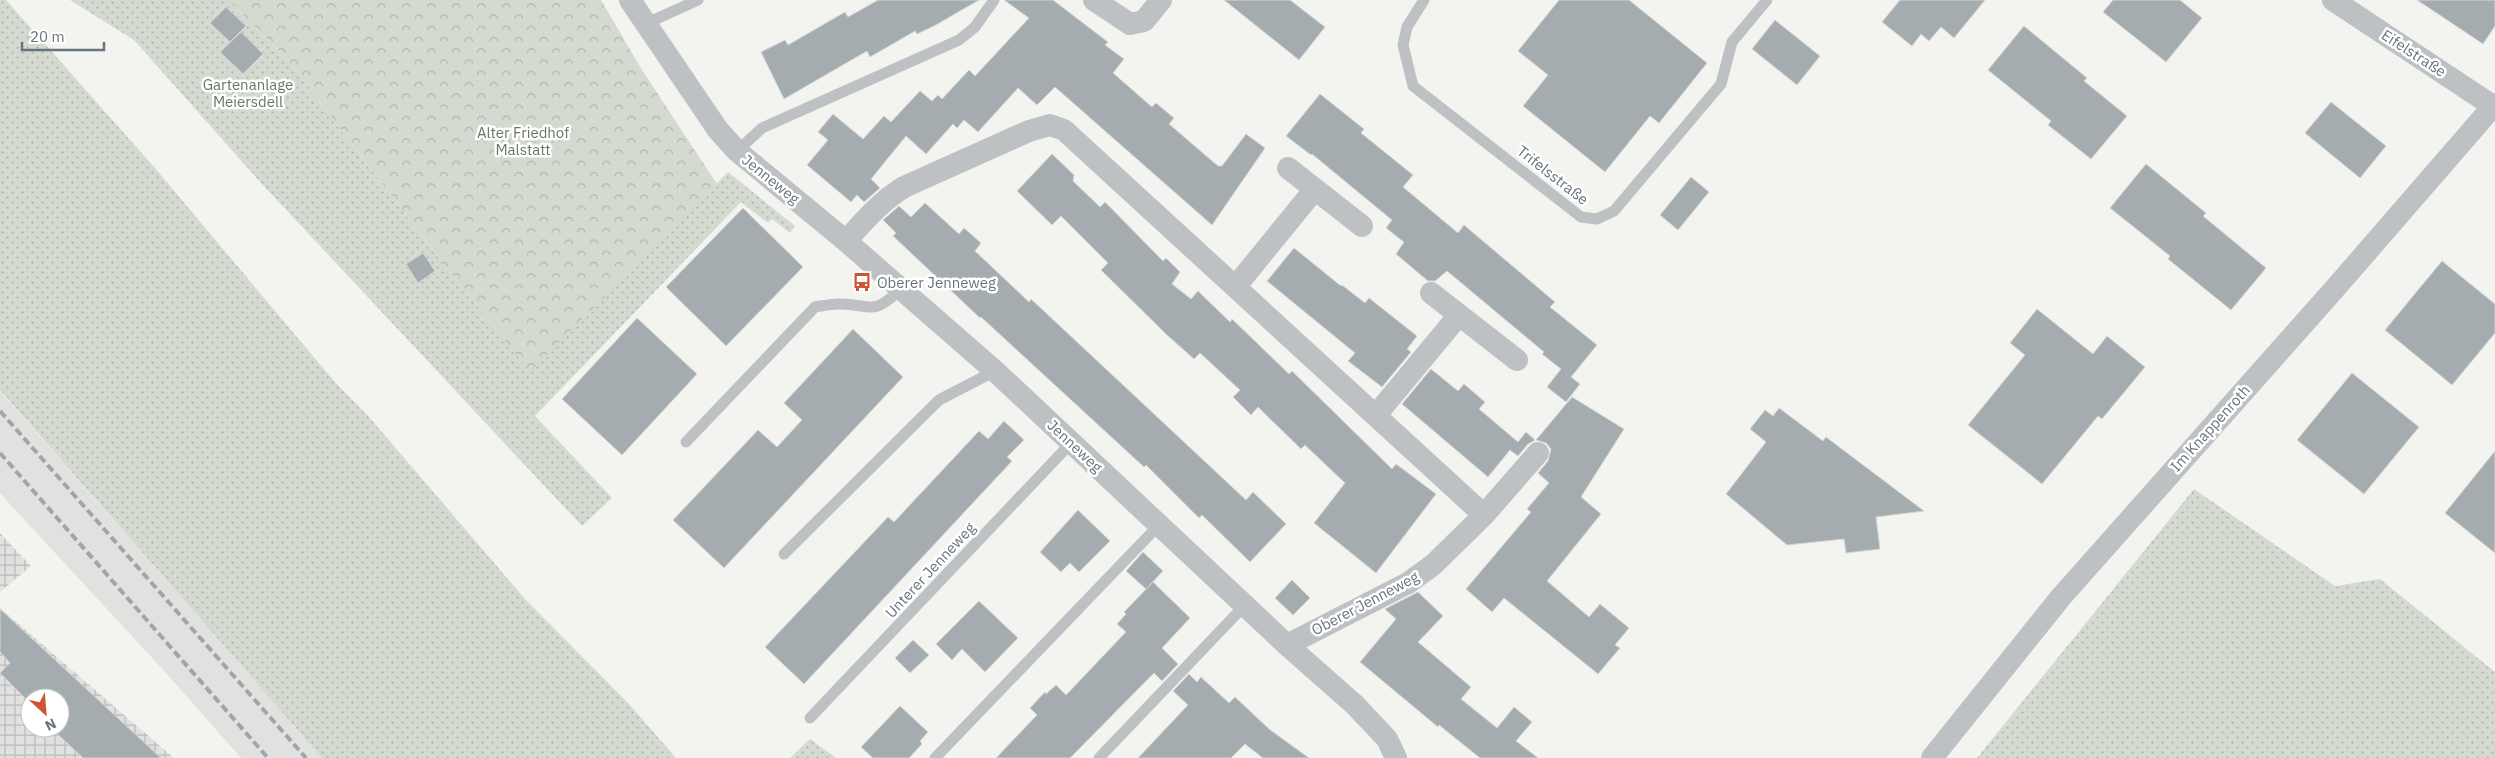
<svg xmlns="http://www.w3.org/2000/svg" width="2495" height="758" viewBox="0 0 2495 758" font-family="'IBM Plex Sans',sans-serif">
	<defs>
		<pattern id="industrial-grid" width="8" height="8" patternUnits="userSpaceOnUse" patternTransform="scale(1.25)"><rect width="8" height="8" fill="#e1e2e0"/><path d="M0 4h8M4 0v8" fill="none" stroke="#babcbb"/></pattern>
		<pattern id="grass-dots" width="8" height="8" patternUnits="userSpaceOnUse" patternTransform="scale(1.25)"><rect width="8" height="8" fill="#d5dad1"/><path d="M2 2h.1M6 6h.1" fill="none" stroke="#b1b5af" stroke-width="1.8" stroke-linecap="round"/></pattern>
		<pattern id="forest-crowns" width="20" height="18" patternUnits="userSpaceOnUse" patternTransform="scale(1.25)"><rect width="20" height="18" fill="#d5dad1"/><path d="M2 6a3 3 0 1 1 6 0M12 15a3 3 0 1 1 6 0" fill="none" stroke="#b1b5af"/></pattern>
	</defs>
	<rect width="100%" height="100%" fill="#f3f3f0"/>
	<path fill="#e1e2e0" d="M 0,391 L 79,481 L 322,758 L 241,758 L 167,674 L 8,502 L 0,493 Z"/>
	<path fill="url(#industrial-grid)" fill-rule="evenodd" d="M 0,533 L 31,566 L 0,592 Z
		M 0,608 L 174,758 L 0,758 ZM 30,698 L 60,698 L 60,728 L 30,728 Z"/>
	<path fill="url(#grass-dots)" d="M 0,0 L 6,0 L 154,167 L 333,380 L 369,417 L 525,599 L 628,703 L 676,758 L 322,758 L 0,390 Z
		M 70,0 L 228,0 L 286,58 L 446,267 L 530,371 L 728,172 L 795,226 L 790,233 L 772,219 L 768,223 L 741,202 L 535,416 L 612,498 L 582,526 L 262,184 L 134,40 Z
		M 2194,489 L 2335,586 L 2380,579 L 2495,672 L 2495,758 L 1977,758 Z
		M 810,739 L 836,758 L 790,758 Z"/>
	<path fill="url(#forest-crowns)" d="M 228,0 L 601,0 L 642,70 L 717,184 L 530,372 L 446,267 L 286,58 Z"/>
	<path fill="#a5acb0" stroke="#d5d5d3" d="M 878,0 L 979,0 L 934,26 L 917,34 L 915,31 L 870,57 L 867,51 L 784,99 L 761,52 L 785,40 L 788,45 L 845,12 L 848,17 Z
		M 1004,0 L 1053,0 L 1108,42 L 1105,45 L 1124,59 L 1113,73 L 1152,107 L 1156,103 L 1174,118 L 1169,124 L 1218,166 L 1222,166 L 1246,134 L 1265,148 L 1212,225 L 1055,87 L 1037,105 L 1018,88 L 978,132 L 964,120 L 957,128 L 953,124 L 926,154 L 906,136 L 871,179 L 880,188 L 864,202 L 857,195 L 851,202 L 807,165 L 828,140 L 818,132 L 833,114 L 863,139 L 884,116 L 891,122 L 920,91 L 932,101 L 938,95 L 942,99 L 969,70 L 975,76 L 1029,18 Z
		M 1224,0 L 1290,0 L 1325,27 L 1299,60 Z
		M 1559,0 L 1629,0 L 1707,63 L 1659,123 L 1650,116 L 1605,172 L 1523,106 L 1548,75 L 1518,51 Z
		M 1900,0 L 1985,0 L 1954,38 L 1941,27 L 1929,41 L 1921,34 L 1912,46 L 1882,22 Z
		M 2113,0 L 2180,0 L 2202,18 L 2166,62 L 2103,12 Z
		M 2417,0 L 2495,0 L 2495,26 L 2483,44 Z
		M 226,7 L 246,26 L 230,42 L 210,23 Z
		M 1775,20 L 1820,56 L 1797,85 L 1752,49 Z
		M 2024,26 L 2087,78 L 2084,81 L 2127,116 L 2091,159 L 2048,125 L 2051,121 L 1988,70 Z
		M 241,32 L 263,54 L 243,74 L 220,52 Z
		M 1320,94 L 1364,129 L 1361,133 L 1413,175 L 1403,187 L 1458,233 L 1464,225 L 1555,302 L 1550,307 L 1597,345 L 1571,377 L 1580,384 L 1566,402 L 1547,387 L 1561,369 L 1542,354 L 1544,352 L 1447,271 L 1435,281 L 1428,281 L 1396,254 L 1404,242 L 1386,228 L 1392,220 L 1312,154 L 1311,155 L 1286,136 Z
		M 2331,102 L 2386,146 L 2360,178 L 2305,133 Z
		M 1052,154 L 1074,175 L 1073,181 L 1100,207 L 1105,202 L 1163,261 L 1166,258 L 1180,272 L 1172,284 L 1191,299 L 1198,291 L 1230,322 L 1232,319 L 1289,374 L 1292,371 L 1392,469 L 1396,464 L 1436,494 L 1376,573 L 1314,523 L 1345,483 L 1305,445 L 1301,449 L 1258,407 L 1251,415 L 1233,397 L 1240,390 L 1200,353 L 1194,359 L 1166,334 L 1101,270 L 1108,263 L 1061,216 L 1052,225 L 1017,191 Z
		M 2146,164 L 2206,213 L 2203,216 L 2266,268 L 2231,310 L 2168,259 L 2170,256 L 2110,208 Z
		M 1691,177 L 1709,192 L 1678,230 L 1660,215 Z
		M 925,203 L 959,234 L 964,228 L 981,243 L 975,251 L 1029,302 L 1031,299 L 1246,500 L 1253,492 L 1286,524 L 1250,562 L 1202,515 L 1199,518 L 1146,465 L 1144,467 L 981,317 L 980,318 L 893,236 L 896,233 L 883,220 L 899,206 L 911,217 Z
		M 743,208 L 803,267 L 726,346 L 666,287 Z
		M 1294,248 L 1341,286 L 1342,285 L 1365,303 L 1369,298 L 1417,336 L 1407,349 L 1411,352 L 1382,387 L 1348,361 L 1355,353 L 1267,281 Z
		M 423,253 L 435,271 L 418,283 L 406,264 Z
		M 2442,261 L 2495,304 L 2495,333 L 2452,385 L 2385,330 Z
		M 2037,309 L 2093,354 L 2107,336 L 2145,367 L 2102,419 L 2098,416 L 2042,484 L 1968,425 L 2025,355 L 2010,343 Z
		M 637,318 L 697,374 L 622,455 L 562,399 Z
		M 853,329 L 903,377 L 724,568 L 673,520 L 758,430 L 777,447 L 802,420 L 784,403 Z
		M 1431,369 L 1458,391 L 1464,384 L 1485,402 L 1479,409 L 1518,442 L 1526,432 L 1535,440 L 1528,444 L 1518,456 L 1510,450 L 1488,477 L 1402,404 Z
		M 2352,373 L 2419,427 L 2364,494 L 2297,440 Z
		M 1572,397 L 1624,429 L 1581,497 L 1601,514 L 1547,581 L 1589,617 L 1600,604 L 1629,628 L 1615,645 L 1620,648 L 1598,674 L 1504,598 L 1492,612 L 1466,589 L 1531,512 L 1527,509 L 1549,483 L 1538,473 L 1548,461 L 1551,449 L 1546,443 L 1536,440 Z
		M 1779,408 L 1823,441 L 1826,437 L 1924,511 L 1876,517 L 1880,549 L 1846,553 L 1844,539 L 1787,545 L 1726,494 L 1766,442 L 1750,429 L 1765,410 L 1773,416 Z
		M 1004,421 L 1024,440 L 1007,457 L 1012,461 L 804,684 L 765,647 L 888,517 L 894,522 L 979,431 L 988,439 Z
		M 2495,451 L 2495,553 L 2445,513 Z
		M 1078,510 L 1110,541 L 1079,572 L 1070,563 L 1061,572 L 1040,552 Z
		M 1143,552 L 1163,571 L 1146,589 L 1126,571 Z
		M 1292,580 L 1310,598 L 1293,615 L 1275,598 Z
		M 1153,582 L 1190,618 L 1162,648 L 1178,664 L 1162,681 L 1154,673 L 1070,758 L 996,758 L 1037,715 L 1030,708 L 1045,692 L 1046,694 L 1056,685 L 1066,695 L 1126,632 L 1117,624 L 1126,614 L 1124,612 Z
		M 1418,592 L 1443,616 L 1418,642 L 1471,687 L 1461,699 L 1497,728 L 1514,707 L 1532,722 L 1516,741 L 1538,758 L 1480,758 L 1439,725 L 1438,727 L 1360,662 L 1396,619 L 1385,609 Z
		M 979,601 L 1018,638 L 985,672 L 962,649 L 952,660 L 936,644 Z
		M 0,609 L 161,758 L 83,758 L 51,728 L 60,728 L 60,698 L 30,698 L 30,703 L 0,673 L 10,663 L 0,652 Z
		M 913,640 L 929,655 L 910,673 L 895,658 Z
		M 1189,674 L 1197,682 L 1201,677 L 1229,703 L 1235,697 L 1269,729 L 1309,758 L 1263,758 L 1245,744 L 1231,758 L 1138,758 L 1188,705 L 1173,691 Z
		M 900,706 L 928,732 L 920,741 L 922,744 L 909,758 L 873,758 L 861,747 Z"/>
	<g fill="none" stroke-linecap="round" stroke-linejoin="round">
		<path stroke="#bdc1c4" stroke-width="11" d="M 1424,0 L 1407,27 L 1403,45 L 1413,86 L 1581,217 L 1597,219 L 1614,211 L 1721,84 L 1732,42 L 1767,0
			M 645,24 L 698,0
			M 737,151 L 762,128 L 959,40 L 975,27 L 994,0
			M 686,442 L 815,307 C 822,306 831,304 839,304 C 872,304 871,317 900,290
			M 784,554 L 939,400 L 995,371
			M 810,718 L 1071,443
			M 935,758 L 1159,525
			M 1099,758 L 1245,605"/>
		<path stroke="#bdc1c4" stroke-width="22" d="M 630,0 L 718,130 L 737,151 L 846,241 L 995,371 L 1287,645 L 1355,705 L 1387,739 L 1396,758
			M 1094,0 L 1130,24 L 1144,21 L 1161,0
			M 2333,0 L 2493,106
			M 1288,168 L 1362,226
			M 846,241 C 864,221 881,201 904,187 L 1029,131 L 1050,125 L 1064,130 L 1484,515
			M 1236,286 L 1315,189
			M 1431,293 L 1517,360
			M 1376,415 L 1459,315
			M 1287,645 L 1408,583 L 1433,565 L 1484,515 L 1538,453
			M 1932,758 L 2061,597 L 2338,285 L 2495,104"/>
		<path stroke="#9fa5a9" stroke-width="4" stroke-dasharray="8 4" stroke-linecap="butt" d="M 0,411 L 306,758
			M 0,453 L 268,758"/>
	</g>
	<defs>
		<g id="bus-bare" transform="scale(1.5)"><path d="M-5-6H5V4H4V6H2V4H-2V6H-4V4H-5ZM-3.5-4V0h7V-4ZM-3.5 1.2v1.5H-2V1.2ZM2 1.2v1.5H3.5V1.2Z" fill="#cf5434" stroke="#fff" stroke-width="2.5" paint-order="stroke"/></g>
	</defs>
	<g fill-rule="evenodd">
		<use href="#bus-bare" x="862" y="282"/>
	</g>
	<g text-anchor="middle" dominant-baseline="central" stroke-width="5" stroke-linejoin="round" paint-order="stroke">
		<g font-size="15" fill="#66747e" stroke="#fff">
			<text transform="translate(2414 53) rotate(33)">Eifelstraße</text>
			<text transform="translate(1553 175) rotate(38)">Trifelsstraße</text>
			<text transform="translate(771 179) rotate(39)">Jenneweg</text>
			<text transform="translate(2210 428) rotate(-48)">Im Knappenroth</text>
			<text transform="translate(1075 446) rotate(43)">Jenneweg</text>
			<text transform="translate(930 570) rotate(-47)">Unterer Jenneweg</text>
			<text transform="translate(1365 603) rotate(-28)">Oberer Jenneweg</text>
		</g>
		<g font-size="15" fill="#687664" stroke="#fff">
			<text x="248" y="84">Gartenanlage<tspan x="248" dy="17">Meiersdell</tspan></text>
			<text x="523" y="132">Alter Friedhof<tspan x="523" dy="17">Malstatt</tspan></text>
		</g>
		<g font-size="15" fill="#66747e" stroke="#fff" text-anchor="start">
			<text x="877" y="282">Oberer Jenneweg</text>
		</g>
	</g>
	<g transform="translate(45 713) rotate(154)"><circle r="24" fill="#ffffff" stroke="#c2c7cb"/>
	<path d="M0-4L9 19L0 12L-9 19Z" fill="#cf5434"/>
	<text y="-8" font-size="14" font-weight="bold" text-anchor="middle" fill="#66747e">N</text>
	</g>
	<path d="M22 42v8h82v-8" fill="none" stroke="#66747e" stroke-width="2.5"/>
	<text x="30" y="42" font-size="15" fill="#66747e" stroke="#ffffff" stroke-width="4" paint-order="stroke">20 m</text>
</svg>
